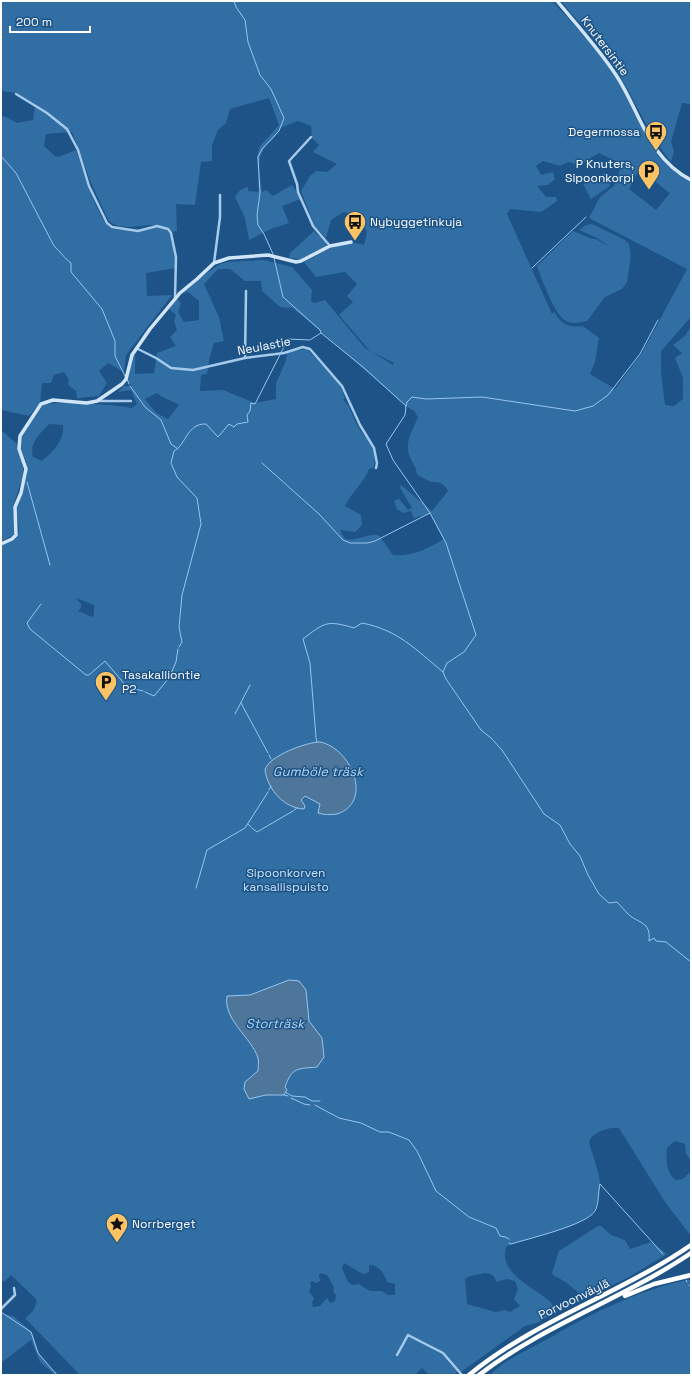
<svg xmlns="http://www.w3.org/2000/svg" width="692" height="1376" viewBox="0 0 692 1376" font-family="'Space Grotesk',sans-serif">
	<rect width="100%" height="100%" fill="#1d5386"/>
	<path fill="#306ea4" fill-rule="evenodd" d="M 1,1 L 552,1 C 572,22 593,45 610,69 C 637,106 646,162 691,181 L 691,317 L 661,351 L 661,372 L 665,405 L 674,406 L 683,399 L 683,378 L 675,358 L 682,353 L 673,345 L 685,336 L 691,326 L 691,1161 L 686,1154 L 685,1144 L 675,1141 L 667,1148 C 666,1160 666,1173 676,1180 L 683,1179 L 691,1171 L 691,1236 L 665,1202 L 619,1128 C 609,1127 597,1131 590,1139 L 589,1142 C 592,1154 599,1171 600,1183 C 600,1190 597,1211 591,1215 C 573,1229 530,1238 507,1246 C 496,1271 532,1287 547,1299 C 551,1302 554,1307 558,1311 L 537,1323 L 525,1326 L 461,1372 L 452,1363 L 458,1371 L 454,1375 L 429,1375 L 422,1368 L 415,1375 L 80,1375 L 25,1318 L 33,1311 L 37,1302 L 35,1298 L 11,1275 L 4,1282 L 1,1280 L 1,546 C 5,543 11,542 15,539 C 24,531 14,517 17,507 C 19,493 29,481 27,466 C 25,456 17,447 21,436 C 24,431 37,409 42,406 C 50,399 119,405 132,408 L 137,404 L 131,390 L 118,392 L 124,386 L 132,386 L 127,381 L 133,355 L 135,354 L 135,374 L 154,373 L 157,353 L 176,346 L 170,337 L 177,330 L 174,321 L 176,315 L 169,309 L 177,298 L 181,303 L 178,312 L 184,322 L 199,320 L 199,301 L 188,292 L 183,293 L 208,272 L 220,264 L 228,262 L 264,260 L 292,267 L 312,290 L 311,301 L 314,303 L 325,300 L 365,348 L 393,365 L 394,363 L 370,351 L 339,315 L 353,302 L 347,296 L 357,284 L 345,272 L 316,277 L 304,262 C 322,253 343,237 364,245 L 367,232 L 358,216 L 344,212 L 331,220 L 326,238 L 314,225 L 301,191 L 310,176 L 316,171 L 327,172 L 337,164 L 313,152 L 319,145 L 312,138 L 311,126 L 298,121 L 280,128 C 277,137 270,141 265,148 C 255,160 261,178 262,192 L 266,190 L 273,196 L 292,185 L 301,199 L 282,206 L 289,223 L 271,229 L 249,240 L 245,218 L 235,197 L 240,190 L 248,187 L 248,191 L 259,192 L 257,156 L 260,146 L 279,125 L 269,98 L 230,109 L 226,123 L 218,130 L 212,145 L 212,161 L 201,162 L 195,205 L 176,204 L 177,231 L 172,232 C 156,215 127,236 109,221 L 91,183 L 72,132 L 46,134 L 44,146 L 55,156 L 58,157 L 76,150 C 81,165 98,221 111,228 C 115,230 121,229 126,230 C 139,231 143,228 156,227 C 176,225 174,254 176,268 L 146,273 L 147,296 L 172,295 L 126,355 L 124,372 L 108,363 L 99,371 L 107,383 L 99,396 L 77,398 L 76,391 L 68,385 L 69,380 L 64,372 L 54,375 L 51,383 L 42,383 L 40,403 L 29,416 L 1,410 L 1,117 L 4,116 L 17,123 L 33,120 L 35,106 L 16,93 L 1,91 ZM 599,153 L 622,164 L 614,186 L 600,197 L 589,218 L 687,269 L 642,353 L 615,389 L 590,374 L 595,362 L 599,338 L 583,326 C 569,328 561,324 554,312 L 552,314 L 507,214 L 510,209 L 541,212 L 557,201 L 556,197 L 546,197 L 537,186 L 548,185 L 555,179 L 553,172 L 541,175 L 536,166 L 543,161 L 560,166 L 569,162 L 579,165 ZM 638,171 C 646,172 662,188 670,193 L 656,210 L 629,189 ZM 218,269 L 230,269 L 245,281 L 261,281 L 262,291 L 280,307 L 292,308 L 306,319 L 406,406 L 414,411 L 418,417 C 414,427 406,440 408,451 C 409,459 416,465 417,474 C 421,477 428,481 432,482 C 440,482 444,483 448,491 L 432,511 L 401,485 L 400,488 L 412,508 L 408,510 L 399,499 L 394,501 L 397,509 L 403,513 L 411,511 L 414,518 L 430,514 L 443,539 C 429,549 410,557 393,555 C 388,549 385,542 379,536 C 374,531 356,542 345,539 L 340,530 L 355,532 L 362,525 L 361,515 L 345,506 C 351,493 366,480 369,469 L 373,468 C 380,450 364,438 357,425 C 352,416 351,406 343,400 L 345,398 L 339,383 L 307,349 L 287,352 L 286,361 L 276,383 L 276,399 L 255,403 L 223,390 L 200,391 L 201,375 L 207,374 L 210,356 L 214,343 L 224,341 L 219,317 L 204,284 ZM 157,393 C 163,399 172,400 179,405 L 168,419 L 156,413 L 145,399 ZM 49,424 L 63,425 C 64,442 53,451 42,461 L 33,457 C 29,442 40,434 49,424 ZM 76,598 L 94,605 L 94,615 L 92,617 L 78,611 L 81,608 L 81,604 ZM 344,1263 L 363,1274 L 369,1272 L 369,1265 C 379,1265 384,1273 387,1282 L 395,1284 L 395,1295 L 388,1295 L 382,1291 L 370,1291 L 359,1284 L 352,1285 L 348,1282 L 342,1268 ZM 321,1273 L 327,1275 L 334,1287 L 333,1292 L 336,1295 L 335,1301 L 330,1303 L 327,1298 L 320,1306 L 313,1307 L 312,1303 L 314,1298 L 309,1292 L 311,1286 L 310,1283 L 312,1281 L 316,1283 L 320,1281 L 319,1275 ZM 485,1273 C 491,1274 495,1275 496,1282 L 507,1279 L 515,1281 L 518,1289 L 514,1299 L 520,1306 L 510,1312 L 505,1310 L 496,1312 L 467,1304 L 465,1279 L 470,1276 Z
		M 561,1 L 691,1 L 691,104 L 682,103 L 671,142 L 674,151 L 671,162 C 649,135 637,104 619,75 C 602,48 581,25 561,1 Z
		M 605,173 L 610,186 L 591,199 L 583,184 Z
		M 592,224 L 625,240 L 629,244 L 631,256 L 627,282 L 622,289 L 605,297 L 587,321 C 581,322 575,324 568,322 C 555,318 542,279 537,266 L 573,231 L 593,239 L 596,239 L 610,247 L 597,238 L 579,230 L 586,225 Z
		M 314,231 L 326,242 L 326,247 L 301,259 L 289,258 L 290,253 Z
		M 1,430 L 17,444 L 23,465 L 24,474 L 13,506 L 15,534 L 1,542 Z
		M 598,1226 L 601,1226 L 611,1235 L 625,1240 L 630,1249 L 651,1242 L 667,1254 L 629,1277 L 586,1298 C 574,1290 567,1281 554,1276 L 552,1273 L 559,1251 Z
		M 691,1279 L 691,1375 L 490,1375 C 508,1357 532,1348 553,1336 C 595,1311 643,1289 691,1279 Z
		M 1,1314 L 13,1316 L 32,1332 L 39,1353 L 50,1367 L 59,1375 L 55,1375 L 40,1362 L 31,1340 L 1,1363 Z"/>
	<path fill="#4e759a" stroke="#98c6ed" d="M 320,742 C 351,748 374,802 337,814 C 331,815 324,815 318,813 L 320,804 L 305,796 L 301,800 L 305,806 L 304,809 C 284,808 268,790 265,770 C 268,756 307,742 320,742 Z
		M 289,980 L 299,981 L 306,990 L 309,1021 L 322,1038 L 324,1057 L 317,1067 C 297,1069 292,1067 285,1087 L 287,1090 L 284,1095 L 266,1095 L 249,1099 L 244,1089 L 245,1082 L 258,1071 C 258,1067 259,1062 258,1058 C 252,1038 223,1020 227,996 L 250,995 Z"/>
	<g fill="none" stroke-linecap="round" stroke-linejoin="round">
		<path stroke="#98c6ed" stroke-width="1" d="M 234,1 L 236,7 L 245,20 L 248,42 L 260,75 L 271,89 L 284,118 L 279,131 L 262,149 L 258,157 L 260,193 L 257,215 L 258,225 L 264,234 L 273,254
			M 1,156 L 16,173 L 54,246 C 61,252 63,257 71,263 L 71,272 L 102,309 L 115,341 L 115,356 L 125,376
			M 274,258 L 283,297 L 320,330 L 321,333 L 363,367 L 406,406 L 405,415 L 386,444 L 393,460 L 430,513 L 446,543 L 476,635 L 464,652 L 447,663 L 443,672 L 446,679 L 481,730 L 491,738 L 502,750 L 544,814 L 560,825 L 570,844 L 580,856 L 588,875 L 599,894 L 609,903 L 617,902 C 621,906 624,910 628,914 C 639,924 651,921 649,941 L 654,938 L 656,941 L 666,942 L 691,962
			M 532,268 L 586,217
			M 127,379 L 129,384
			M 130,386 L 145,407 L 161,420 L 171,444 L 178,449
			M 406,406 L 407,402 L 412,397 L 426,399 L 482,397 L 575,411 L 593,406 L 608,395 L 640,354 L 658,320
			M 262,463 L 319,514 L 343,540 L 350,543 L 368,543 L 375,541 L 430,513
			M 27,482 L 50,565
			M 41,604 L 27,623 L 30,629 L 86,675 L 89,675 L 105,661 L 127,687 L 143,691
			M 179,647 L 182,642 L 179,627 L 182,595 L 201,524 L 197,498 L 177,477 L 171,463 L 174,451 C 186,445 187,423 206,424 L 218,437 L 229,424 L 234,427 L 237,424 L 248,422 L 247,415 L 250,411 L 251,403 L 255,404 L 288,339 L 310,340 L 321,333
			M 145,692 L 154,696 L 169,678 L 176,662 L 178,649
			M 241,703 L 268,753
			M 235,714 L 250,685
			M 316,737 L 310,663 L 303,639 C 325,622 327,620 354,628 L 362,623 C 398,630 415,649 443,672
			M 316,738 L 317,742
			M 269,755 L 271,759
			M 269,790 L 271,786
			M 294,810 L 297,808
			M 248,824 L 251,827
			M 252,828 L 257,832 L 293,811
			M 196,888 L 207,850 L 245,828 L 268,792
			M 285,1092 L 292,1096 L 305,1097 L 312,1101 L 320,1101
			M 284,1095 L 288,1096
			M 291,1098 L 304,1104 L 310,1105
			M 315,1105 L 339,1118 L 361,1123 L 380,1132 L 389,1132 L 409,1140 L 417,1151 L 436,1191 L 469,1217 L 496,1228 L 500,1236 L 505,1237 L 509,1239
			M 509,1243 L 511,1244 C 527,1239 587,1225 595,1211 C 599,1204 598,1192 600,1184 L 663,1254
			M 686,1280 L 687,1282
			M 689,1285 L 691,1287
			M 1,1312 L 31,1332 L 38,1353 L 57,1375"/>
		<path stroke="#a5caeb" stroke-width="2.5" d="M 16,94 L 47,113 L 67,129 L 78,150 L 89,186 L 107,223 L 112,227 L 138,231 L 157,226 L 168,229 L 171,233 L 176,257 L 175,298
			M 311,137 L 289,161 L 297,184 L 298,192 L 313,226 L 330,246
			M 214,263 L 220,217 L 220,195
			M 136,348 L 156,358 L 171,368 L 193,370 L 245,358 L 284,353 L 303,347 L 310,349 L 342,386 L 360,425 L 374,448 L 377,463 L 376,468
			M 245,358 L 246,291
			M 97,401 L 131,401
			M 1,1309 L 15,1295 L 14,1288
			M 397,1355 L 408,1335 L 443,1353 L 462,1375"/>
		<path stroke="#d1e5f8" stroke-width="3.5" d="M 557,1 C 577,25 599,49 616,75 C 641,113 647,157 691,180
			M 1,544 L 12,539 L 16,535 L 15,507 L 21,493 L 26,469 L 19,449 L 20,436 L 41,404 L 53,400 L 87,403 L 97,401 L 122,384 L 126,379 L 132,355 L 150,329 L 180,293 L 197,279 L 214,263 L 229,258 L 268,255 L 296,262 L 301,261 L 330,246 L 351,242"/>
		<path stroke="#fff" stroke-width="4.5" d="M 625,1296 L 654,1284 L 691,1275
			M 469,1375 C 536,1320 620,1294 691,1245
			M 479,1375 C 544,1325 623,1299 691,1253"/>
	</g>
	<defs>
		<g id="bus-pin" transform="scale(1.15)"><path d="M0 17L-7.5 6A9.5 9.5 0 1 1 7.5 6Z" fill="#fbc363" stroke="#1d5386"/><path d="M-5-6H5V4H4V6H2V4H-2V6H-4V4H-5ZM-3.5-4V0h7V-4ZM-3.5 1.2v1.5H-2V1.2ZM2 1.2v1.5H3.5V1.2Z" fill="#111"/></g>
		<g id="parking-pin" transform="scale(1.15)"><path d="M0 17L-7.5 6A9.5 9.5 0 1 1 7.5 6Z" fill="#fbc363" stroke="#1d5386"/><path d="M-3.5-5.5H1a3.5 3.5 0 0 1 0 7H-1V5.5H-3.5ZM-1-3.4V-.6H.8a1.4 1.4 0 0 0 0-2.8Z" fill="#111"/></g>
		<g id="sight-pin" transform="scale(1.15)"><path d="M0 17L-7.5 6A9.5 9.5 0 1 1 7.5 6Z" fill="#fbc363" stroke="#1d5386"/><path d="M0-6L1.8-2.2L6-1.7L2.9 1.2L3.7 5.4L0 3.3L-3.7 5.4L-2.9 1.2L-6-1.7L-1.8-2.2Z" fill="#111"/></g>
	</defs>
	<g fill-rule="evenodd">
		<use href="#bus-pin" x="656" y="132"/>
		<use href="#parking-pin" x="649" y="171"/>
		<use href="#bus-pin" x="355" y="222"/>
		<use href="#parking-pin" x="106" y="682"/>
		<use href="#sight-pin" x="117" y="1224"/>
	</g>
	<g text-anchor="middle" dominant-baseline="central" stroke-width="3" stroke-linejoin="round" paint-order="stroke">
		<g font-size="12" fill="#fff" stroke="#1d5386">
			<text transform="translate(605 46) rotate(53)">Knutersintie</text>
			<text transform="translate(264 346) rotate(-11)">Neulastie</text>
			<text transform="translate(574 1299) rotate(-26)">Porvoonväylä</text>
		</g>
		<g font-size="12" fill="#fff" stroke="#1d5386" text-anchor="start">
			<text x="640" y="132" text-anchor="end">Degermossa</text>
			<text x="634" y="164" text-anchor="end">P Knuters,<tspan x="634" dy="14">Sipoonkorpi</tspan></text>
			<text x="370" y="222">Nybyggetinkuja</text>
			<text x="122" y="675">Tasakalliontie<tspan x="122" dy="14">P2</tspan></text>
			<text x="132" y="1224">Norrberget</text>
		</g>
		<g font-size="12" fill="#cae3f8" stroke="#1d5386">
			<text x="286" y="873">Sipoonkorven<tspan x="286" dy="14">kansallispuisto</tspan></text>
		</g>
		<g font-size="13" font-style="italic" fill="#b0d4f2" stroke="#1d5386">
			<text x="318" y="771">Gumböle träsk</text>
			<text x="275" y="1023">Storträsk</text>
		</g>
	</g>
	<rect width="692" height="1376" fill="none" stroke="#ffffff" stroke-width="4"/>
	<path d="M10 26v6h80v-6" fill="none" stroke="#ffffff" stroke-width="2"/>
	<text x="16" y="26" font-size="12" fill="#ffffff" stroke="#1d5386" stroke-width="3" paint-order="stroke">200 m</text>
</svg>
